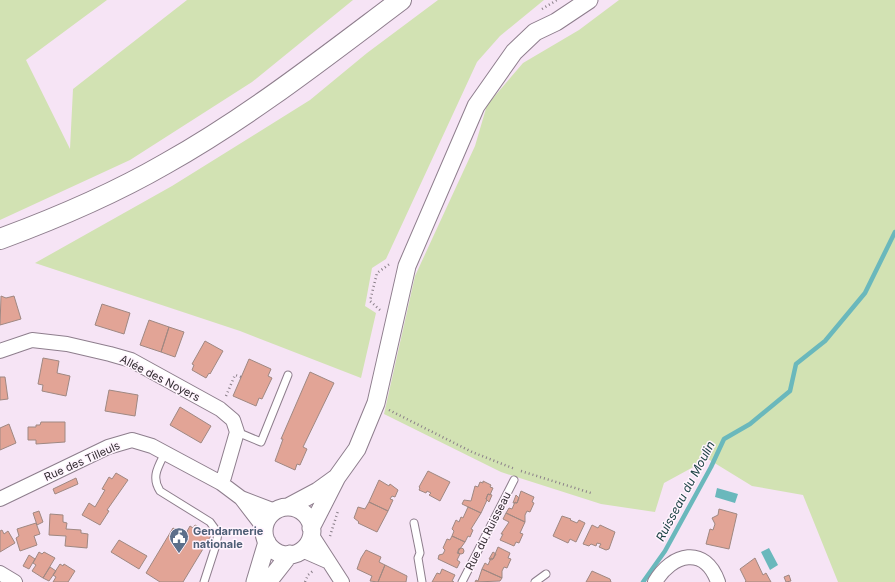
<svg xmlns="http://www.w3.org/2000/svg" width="895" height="582" viewBox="0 0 895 582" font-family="Inter,sans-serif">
	<rect width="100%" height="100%" fill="#f6e4f5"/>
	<path fill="#d2e2b3" d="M 0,0 L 107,0 L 26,60 L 70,149 L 73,89 L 187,0 L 353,0 L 252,82 L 130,160 L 0,220 Z
		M 438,0 L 544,0 L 500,36 L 477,62 L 386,259 L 372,268 L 365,306 L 376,313 L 361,378 L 240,331 L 35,263 L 172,186 L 310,100 L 367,53 Z
		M 619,0 L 895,0 L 895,582 L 838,582 L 803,495 L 752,486 L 708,459 L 664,483 L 655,512 L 601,504 L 501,472 L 384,414 L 415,276 L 475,146 L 487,105 L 523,63 L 579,30 Z"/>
	<path fill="#6ab8bc" d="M 717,488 L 738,494 L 735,503 L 715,497 Z
		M 769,548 L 778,565 L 770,570 L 761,552 Z"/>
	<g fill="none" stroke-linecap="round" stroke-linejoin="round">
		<path stroke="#6ab8bc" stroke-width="4.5" d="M 643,582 L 665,551 L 711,467 L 724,439 L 750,424 L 790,391 L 796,364 L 825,341 L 865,293 L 895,232"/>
	</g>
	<path fill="#e2a496" stroke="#9f8882" d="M 1,296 L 6,298 L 14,296 L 21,319 L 0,325 Z
		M 102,304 L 130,313 L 124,334 L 95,325 Z
		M 149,320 L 169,327 L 161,352 L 140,345 Z
		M 169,327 L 184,332 L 175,357 L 161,352 Z
		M 205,341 L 223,351 L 210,374 L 209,373 L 206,378 L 192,370 L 194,365 L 192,364 Z
		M 43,358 L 59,361 L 57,373 L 70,376 L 66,396 L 42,391 L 43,385 L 38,384 Z
		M 249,359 L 271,369 L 268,376 L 272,378 L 262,399 L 259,398 L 256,406 L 233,396 Z
		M 310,372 L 334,383 L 303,447 L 307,449 L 300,465 L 297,464 L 295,470 L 275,461 L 283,439 L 281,439 Z
		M 0,377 L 5,377 L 8,399 L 0,400 Z
		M 109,390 L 138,395 L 135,416 L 105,411 Z
		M 180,407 L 211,426 L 201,443 L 170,425 Z
		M 41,422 L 65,422 L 65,442 L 36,444 L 36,440 L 28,440 L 28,427 L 36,427 L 36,425 L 40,425 Z
		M 9,424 L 16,443 L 0,450 L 0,428 Z
		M 428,471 L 450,482 L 440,501 L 429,495 L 431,493 L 427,491 L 426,493 L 419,490 L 420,488 L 419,487 Z
		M 116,473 L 128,480 L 107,510 L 109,511 L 100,525 L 82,515 L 89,503 L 95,507 L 105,490 L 102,489 L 109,477 L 112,479 Z
		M 76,478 L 78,484 L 55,494 L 53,489 Z
		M 379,480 L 389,486 L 390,484 L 398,490 L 395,497 L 392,496 L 390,499 L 393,500 L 388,511 L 369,502 Z
		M 483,481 L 491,485 L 490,487 L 493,488 L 490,495 L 488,494 L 486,499 L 487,500 L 481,513 L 462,504 L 464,500 L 471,501 L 475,486 L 478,487 L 480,482 L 483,483 Z
		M 521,491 L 534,497 L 532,502 L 534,503 L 530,512 L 527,511 L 525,515 L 525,522 L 506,513 L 509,508 L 512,509 L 515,502 L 517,503 Z
		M 488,494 L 492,495 L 489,502 L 486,499 Z
		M 516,495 L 519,498 L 517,503 L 513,503 Z
		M 369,502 L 388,511 L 377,532 L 358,523 L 359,522 L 354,518 L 358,507 L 365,509 Z
		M 468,507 L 481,513 L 471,529 L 473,530 L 470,537 L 468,536 L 465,542 L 452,536 L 454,531 L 452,529 L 456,520 L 459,522 L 461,517 L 463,518 Z
		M 719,509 L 737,514 L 729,549 L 706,544 L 710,529 L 713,530 L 715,524 L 712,518 L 718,515 Z
		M 39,511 L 43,522 L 37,525 L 33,513 Z
		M 506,513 L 525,522 L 520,533 L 523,534 L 519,543 L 516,542 L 514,546 L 500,540 L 503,534 L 501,534 L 509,522 L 503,519 Z
		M 50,514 L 63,515 L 63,522 L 67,523 L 66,529 L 81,530 L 81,533 L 88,534 L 87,548 L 65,546 L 66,536 L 49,535 Z
		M 562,516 L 571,519 L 570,520 L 577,523 L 579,520 L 585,523 L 576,542 L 570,539 L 568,543 L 553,536 Z
		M 36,523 L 40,534 L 34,536 L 37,545 L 20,551 L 16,538 L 19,536 L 17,529 Z
		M 195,525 L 212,534 L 183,582 L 160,582 L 146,573 L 173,528 L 185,535 L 190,526 L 193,528 Z
		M 592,525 L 598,528 L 600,525 L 615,532 L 609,549 L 606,550 L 599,547 L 601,544 L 597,543 L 596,546 L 591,544 L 589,546 L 583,544 Z
		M 2,530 L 4,534 L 8,531 L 15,543 L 0,552 L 0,531 Z
		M 452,536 L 465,542 L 457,553 L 460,554 L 457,560 L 460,562 L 457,568 L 438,559 L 439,555 L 443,554 L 445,550 L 443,548 L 447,539 L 450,540 Z
		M 119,540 L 147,556 L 139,569 L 111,552 Z
		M 498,547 L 510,553 L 508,558 L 511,559 L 507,568 L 504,567 L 502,571 L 502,578 L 482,569 L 485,563 L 488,565 L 491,558 L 493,559 Z
		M458 551a3 3 0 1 1 6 0a3 3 0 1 1-6 0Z
		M 366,550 L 381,557 L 379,562 L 385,565 L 378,582 L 370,581 L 372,576 L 357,569 L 361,558 Z
		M 39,552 L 42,554 L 44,552 L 55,558 L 43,578 L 32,571 L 36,565 L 33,563 Z
		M 493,552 L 496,554 L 493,559 L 491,560 L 489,559 Z
		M 29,555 L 35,559 L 29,569 L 23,566 Z
		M 755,558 L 763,575 L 766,573 L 771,582 L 745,582 L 746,581 L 740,569 Z
		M 60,564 L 63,566 L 64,564 L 75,571 L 68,582 L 53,582 L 56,577 L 53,575 Z
		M 385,565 L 407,576 L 406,582 L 378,582 Z
		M 50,567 L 56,571 L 49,581 L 43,578 Z
		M 442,569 L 455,575 L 452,581 L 454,582 L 432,582 L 437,573 L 440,574 Z
		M 482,569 L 502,578 L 500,581 L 475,582 L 476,580 L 478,581 Z
		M 592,571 L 610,579 L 611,582 L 586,582 Z
		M 789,575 L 791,581 L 786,582 L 784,577 Z"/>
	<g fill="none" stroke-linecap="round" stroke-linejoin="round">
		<g stroke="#8e7e8d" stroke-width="9">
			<path id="service" d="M 237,432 L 261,442 L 288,375
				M 165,453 C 158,467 151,477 160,491 L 210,522 L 218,533 L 216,545 L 204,582
				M 414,523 L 420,553 L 418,558 L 422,582
				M 462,582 L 514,480
				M 535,582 L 546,574"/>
		</g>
		<g stroke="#8e7e8d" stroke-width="16">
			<path id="minor" d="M 0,351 L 32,340 L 67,344 L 110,354 L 131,360 L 220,409 L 233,420 L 237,432 L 224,477 L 221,483
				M 241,498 L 264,528
				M 0,499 L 108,447 L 132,440 L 152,446 L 221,483 L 241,498 L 275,511
				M 311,534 L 342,582
				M 302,550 L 327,561
				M 0,573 L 15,582
				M 655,582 C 672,553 705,545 718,582"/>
		</g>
		<g stroke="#8e7e8d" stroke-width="19">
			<path id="tertiary" d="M 288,507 L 318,491 L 336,478
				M264 531a24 24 0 1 1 48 0a24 24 0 1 1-48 0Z
				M 311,528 L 337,477 L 357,449 L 376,403 L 407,266 L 476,106 L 514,52 L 535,32 L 556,22 L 589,0
				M 255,582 L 267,542
				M 268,582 L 290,554"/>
		</g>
		<g stroke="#8e7e8d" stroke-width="22">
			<path id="secondary" d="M 0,239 C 57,218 113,194 165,164 C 249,117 325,57 401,0"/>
		</g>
		<path stroke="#8a7f89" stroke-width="2.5" stroke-dasharray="1 3" stroke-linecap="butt" d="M 542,9 L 557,0
			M 380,310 L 370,301 L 377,273 L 391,263
			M 226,396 L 235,375 L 241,377
			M 389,410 L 472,452 L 515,469
			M 521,471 L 591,493
			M 330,536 L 338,511
			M 305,582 L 308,575 L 314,570"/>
		<use href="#service" stroke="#fff" stroke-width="7"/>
		<use href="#minor" stroke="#fff" stroke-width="14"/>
		<use href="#tertiary" stroke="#fff" stroke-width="17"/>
		<use href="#secondary" stroke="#fff" stroke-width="20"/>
	</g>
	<defs>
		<g id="civic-pin" transform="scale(1)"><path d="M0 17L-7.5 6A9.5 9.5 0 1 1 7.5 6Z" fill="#5c6f8a" stroke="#fff4fe"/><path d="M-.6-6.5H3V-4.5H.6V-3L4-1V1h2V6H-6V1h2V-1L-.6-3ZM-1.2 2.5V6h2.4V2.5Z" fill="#fff"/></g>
	</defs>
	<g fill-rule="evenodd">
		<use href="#civic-pin" x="179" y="537"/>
	</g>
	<g text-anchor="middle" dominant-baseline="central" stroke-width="3" stroke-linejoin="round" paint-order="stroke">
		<g font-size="11" fill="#322b31" stroke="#fff4fe">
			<text transform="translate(160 378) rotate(27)">Allée des Noyers</text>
			<text transform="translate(82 461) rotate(-24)">Rue des Tilleuls</text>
			<text transform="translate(488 531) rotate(-63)">Rue du Ruisseau</text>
		</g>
		<g font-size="11" font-weight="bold" fill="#4e5e75" stroke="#fff4fe" text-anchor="start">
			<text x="193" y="531">Gendarmerie<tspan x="193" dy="13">nationale</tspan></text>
		</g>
		<g font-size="12" font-style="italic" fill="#1c4244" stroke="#fff4fe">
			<text transform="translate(685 491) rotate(-62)">Ruisseau du Moulin</text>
		</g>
	</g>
</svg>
